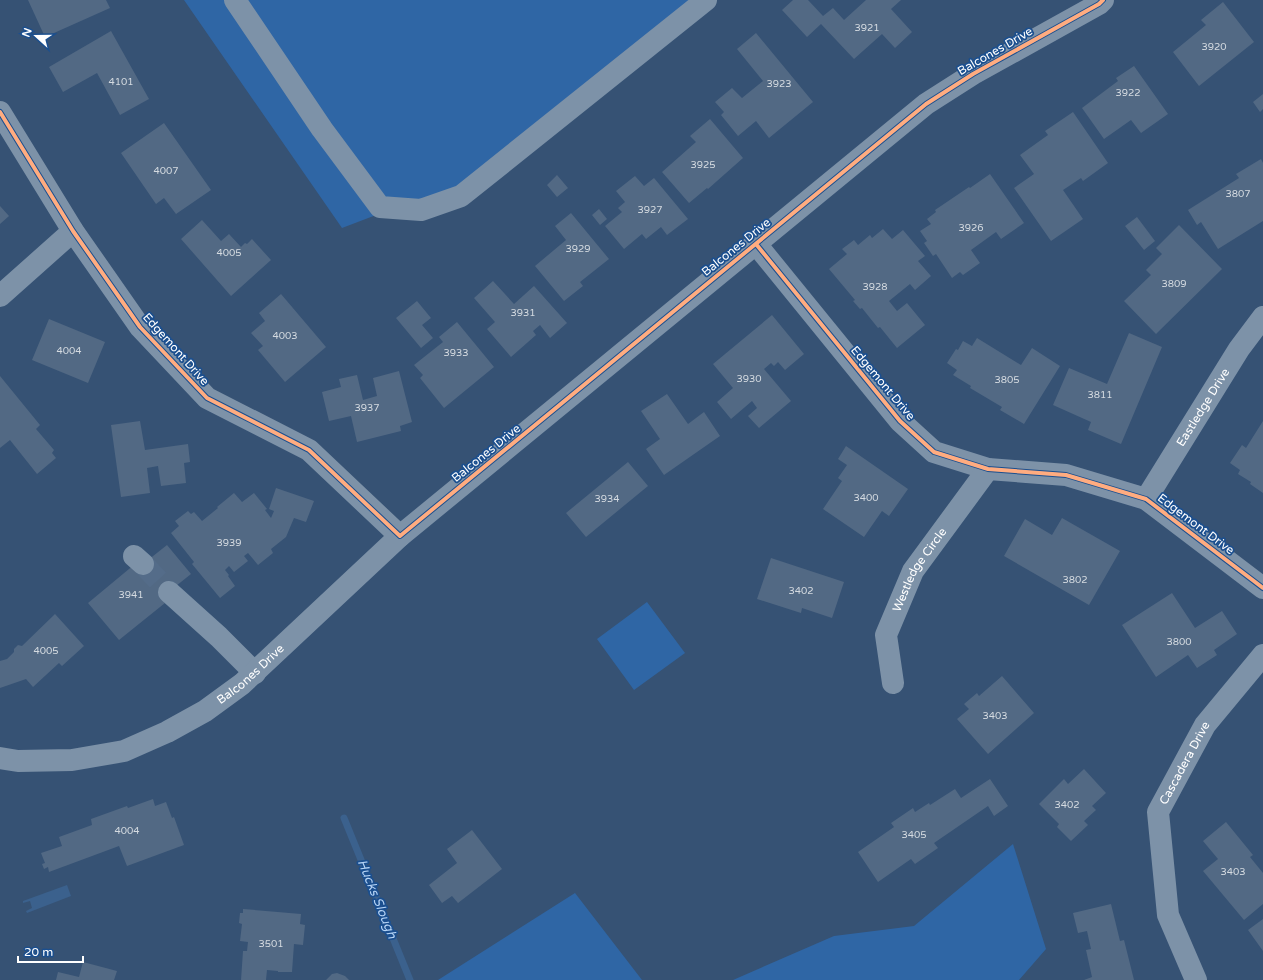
<svg xmlns="http://www.w3.org/2000/svg" width="1263" height="980" viewBox="0 0 1263 980" font-family="'Varela Round',sans-serif">
	<rect width="100%" height="100%" fill="#365274"/>
	<path fill="#2f66a5" d="M 184,0 L 690,0 L 453,192 L 405,204 L 342,228 Z
		M 647,602 L 685,653 L 634,690 L 597,639 Z
		M 1013,844 L 1046,949 L 1019,980 L 733,980 L 834,936 L 914,926 Z
		M 575,893 L 642,980 L 438,980 Z"/>
	<path fill="#3b618d" d="M 67,885 L 71,896 L 27,913 L 26,911 L 32,908 L 30,901 L 23,903 L 23,901 Z"/>
	<g fill="none" stroke-linecap="round" stroke-linejoin="round">
		<path stroke="#3b618d" stroke-width="7" d="M 344,818 L 410,980"/>
	</g>
	<path fill="#526984" d="M 28,0 L 106,0 L 110,8 L 45,37 Z
		M 793,0 L 808,0 L 823,16 L 833,8 L 844,20 L 866,0 L 901,0 L 891,9 L 912,32 L 895,48 L 882,34 L 854,59 L 821,24 L 807,37 L 782,10 Z
		M 1223,2 L 1254,42 L 1199,86 L 1173,52 L 1206,25 L 1201,20 Z
		M 111,31 L 149,99 L 120,115 L 97,73 L 63,92 L 49,67 Z
		M 756,33 L 813,102 L 769,138 L 756,121 L 738,136 L 721,115 L 724,112 L 715,102 L 732,88 L 742,98 L 763,81 L 737,49 Z
		M 1134,66 L 1168,114 L 1141,133 L 1131,120 L 1104,139 L 1082,108 L 1118,81 L 1116,78 Z
		M 1263,94 L 1263,109 L 1260,112 L 1253,102 Z
		M 1073,112 L 1108,163 L 1083,181 L 1081,178 L 1063,190 L 1083,219 L 1051,241 L 1014,188 L 1034,174 L 1020,155 L 1048,135 L 1045,131 Z
		M 710,119 L 743,158 L 708,189 L 707,188 L 689,203 L 662,172 L 696,142 L 690,136 Z
		M 164,123 L 211,190 L 176,214 L 164,198 L 156,204 L 121,153 Z
		M 1261,159 L 1263,163 L 1263,221 L 1218,249 L 1201,222 L 1197,225 L 1188,210 L 1239,178 L 1236,174 Z
		M 990,174 L 1024,223 L 1001,239 L 996,232 L 971,250 L 980,263 L 963,275 L 960,272 L 952,278 L 936,254 L 933,256 L 924,243 L 927,241 L 920,231 L 931,224 L 927,219 L 936,212 L 935,210 L 969,187 L 970,188 Z
		M 557,175 L 568,188 L 557,197 L 547,185 Z
		M 635,176 L 644,186 L 654,178 L 688,219 L 667,235 L 661,227 L 646,239 L 642,234 L 624,249 L 605,226 L 622,212 L 618,208 L 625,202 L 616,191 Z
		M 0,206 L 9,216 L 0,224 Z
		M 599,209 L 607,219 L 600,225 L 592,215 Z
		M 571,213 L 609,259 L 580,282 L 583,286 L 564,301 L 535,266 L 566,240 L 555,226 Z
		M 1137,217 L 1155,241 L 1144,250 L 1125,226 Z
		M 202,220 L 221,241 L 229,234 L 241,247 L 245,243 L 247,244 L 252,239 L 271,260 L 231,296 L 181,239 Z
		M 1179,225 L 1222,269 L 1156,334 L 1124,301 L 1151,275 L 1146,270 L 1162,254 L 1156,248 Z
		M 883,229 L 892,239 L 903,230 L 925,256 L 918,261 L 931,276 L 915,290 L 910,284 L 889,301 L 897,311 L 907,303 L 925,325 L 897,348 L 880,327 L 878,328 L 862,308 L 860,309 L 853,301 L 855,300 L 829,269 L 847,254 L 842,249 L 854,240 L 858,245 L 870,235 L 872,238 Z
		M 493,281 L 514,304 L 534,286 L 567,323 L 550,338 L 540,325 L 533,331 L 536,335 L 511,357 L 487,329 L 495,322 L 474,298 Z
		M 281,294 L 326,347 L 285,382 L 258,350 L 263,346 L 251,333 L 265,321 L 259,313 Z
		M 417,301 L 431,318 L 422,325 L 433,338 L 421,348 L 396,318 Z
		M 772,315 L 804,354 L 785,370 L 778,362 L 774,366 L 771,363 L 764,369 L 791,401 L 759,428 L 748,416 L 757,408 L 752,401 L 731,419 L 717,402 L 733,388 L 713,364 Z
		M 49,319 L 105,342 L 88,383 L 32,360 Z
		M 457,322 L 494,367 L 444,408 L 420,378 L 423,375 L 414,365 L 443,342 L 439,337 Z
		M 1129,333 L 1162,347 L 1121,444 L 1088,430 L 1091,422 L 1053,405 L 1069,368 L 1107,384 Z
		M 977,338 L 1021,365 L 1032,348 L 1060,366 L 1024,424 L 1000,410 L 1002,407 L 970,388 L 971,386 L 953,375 L 957,370 L 947,363 L 956,349 L 958,350 L 963,341 L 972,346 Z
		M 399,371 L 412,422 L 400,426 L 401,431 L 357,442 L 351,416 L 329,421 L 322,392 L 341,387 L 339,379 L 357,375 L 363,400 L 377,396 L 373,378 Z
		M 0,376 L 40,425 L 36,429 L 54,450 L 52,453 L 56,458 L 37,474 L 10,440 L 0,448 Z
		M 667,394 L 688,424 L 704,412 L 720,436 L 664,475 L 646,449 L 660,439 L 641,411 Z
		M 140,421 L 145,450 L 188,444 L 190,462 L 184,463 L 186,483 L 161,486 L 158,466 L 147,468 L 150,493 L 121,497 L 111,425 Z
		M 1263,421 L 1263,493 L 1250,484 L 1251,482 L 1238,474 L 1240,470 L 1230,463 L 1242,445 L 1246,448 Z
		M 846,446 L 908,489 L 889,516 L 882,511 L 864,537 L 823,509 L 842,481 L 838,478 L 847,465 L 838,459 Z
		M 628,462 L 648,486 L 586,537 L 566,513 Z
		M 276,488 L 314,501 L 306,522 L 294,518 L 286,537 L 271,549 L 273,553 L 258,565 L 248,553 L 244,556 L 248,561 L 234,572 L 229,566 L 225,570 L 229,575 L 228,576 L 235,586 L 220,598 L 192,564 L 194,562 L 171,533 L 179,526 L 175,521 L 188,511 L 191,514 L 194,512 L 202,521 L 218,508 L 217,507 L 234,493 L 242,502 L 254,493 L 267,509 L 265,510 L 271,518 L 274,511 L 269,509 Z
		M 1062,518 L 1120,551 L 1089,605 L 1004,556 L 1025,519 L 1052,535 Z
		M 167,545 L 191,574 L 161,598 L 165,603 L 119,640 L 88,603 L 135,564 L 138,568 Z
		M 771,558 L 844,582 L 832,618 L 802,608 L 801,613 L 757,599 Z
		M 1172,593 L 1195,628 L 1222,611 L 1237,634 L 1214,650 L 1217,655 L 1197,668 L 1188,655 L 1156,677 L 1122,625 Z
		M 55,614 L 84,646 L 62,666 L 59,663 L 33,687 L 26,679 L 0,688 L 0,661 L 7,659 L 14,652 L 14,649 L 18,645 L 22,646 Z
		M 1002,676 L 1034,713 L 988,754 L 957,719 L 969,709 L 964,704 L 977,693 L 979,696 Z
		M 1084,769 L 1106,793 L 1092,806 L 1096,810 L 1084,821 L 1088,825 L 1071,841 L 1057,827 L 1059,824 L 1039,804 L 1064,779 L 1068,784 Z
		M 990,779 L 1008,806 L 994,816 L 988,806 L 934,843 L 938,848 L 915,864 L 911,859 L 878,882 L 858,852 L 894,827 L 891,823 L 913,808 L 915,812 L 929,803 L 930,805 L 955,789 L 961,798 Z
		M 153,799 L 155,806 L 166,802 L 172,818 L 174,817 L 184,845 L 127,866 L 119,846 L 49,872 L 48,867 L 44,869 L 42,864 L 45,863 L 41,853 L 62,846 L 59,837 L 92,825 L 91,819 L 127,806 L 128,808 Z
		M 1226,822 L 1253,855 L 1250,857 L 1263,873 L 1263,904 L 1244,920 L 1203,871 L 1218,859 L 1203,841 Z
		M 472,830 L 502,869 L 458,903 L 452,896 L 442,903 L 429,885 L 457,863 L 447,849 Z
		M 1111,904 L 1120,941 L 1124,940 L 1134,980 L 1084,980 L 1092,977 L 1086,950 L 1091,949 L 1087,931 L 1078,933 L 1073,913 Z
		M 243,909 L 301,914 L 300,924 L 305,925 L 303,945 L 294,944 L 292,972 L 278,972 L 278,971 L 267,970 L 266,980 L 241,980 L 243,951 L 247,951 L 248,942 L 240,941 L 242,924 L 239,923 L 240,913 L 243,913 Z
		M 1263,919 L 1263,951 L 1248,930 Z
		M 83,962 L 117,971 L 114,980 L 56,980 L 58,972 L 79,977 Z
		M 337,973 L 345,976 L 349,980 L 326,980 L 332,974 Z"/>
	<g fill="none" stroke-linecap="round" stroke-linejoin="round">
		<path stroke="#546c89" stroke-width="22" stroke-dasharray="22 11" stroke-linecap="butt" d="M 143,564 L 169,592"/>
		<g stroke="#7d92a8" stroke-width="22">
			<path d="M 235,0 L 322,129 L 380,207 L 421,210 L 461,196 L 706,0"/>
			<path d="M 0,112 L 73,231 L 140,327 L 207,398 L 309,450 L 400,536"/>
			<path d="M 756,244 L 900,421 L 934,452 L 988,469 L 1066,475 L 1146,499 L 1263,588"/>
			<path d="M 0,296 L 73,231"/>
			<path id="s1" d="M 1146,499 L 1239,349 L 1263,317"/>
			<path d="M 134,556 L 143,564"/>
			<path d="M 169,592 L 219,637 L 255,673"/>
			<path id="s2" d="M 893,683 L 886,635 L 913,571 L 988,469"/>
			<path id="s3" d="M 0,758 L 18,761 L 72,760 L 124,751 L 167,732 L 205,711 L 242,684 L 400,536 L 926,104 L 973,74 L 1099,4 L 1103,0"/>
			<path id="s4" d="M 1196,980 L 1168,915 L 1158,812 L 1205,725 L 1263,655"/>
		</g>
		<g stroke="#1b4f8f" stroke-width="6">
			<path id="cycleway" d="M 0,112 L 73,231 L 140,327 L 207,398 L 309,450 L 400,536 L 926,104 L 973,74 L 1099,4 L 1103,0
				M 756,244 L 900,421 L 934,452 L 988,469 L 1066,475 L 1146,499 L 1263,588"/>
		</g>
		<use href="#cycleway" stroke="#ffac80" stroke-width="4"/>
	</g>
	<g text-anchor="middle" dominant-baseline="central" stroke-width="3.5" stroke-linejoin="round" paint-order="stroke">
		<g font-size="10" fill="#d4dae0">
			<text x="867" y="28">3921</text>
			<text x="1214" y="47">3920</text>
			<text x="121" y="82">4101</text>
			<text x="779" y="84">3923</text>
			<text x="1128" y="93">3922</text>
			<text x="703" y="165">3925</text>
			<text x="166" y="171">4007</text>
			<text x="1238" y="194">3807</text>
			<text x="650" y="210">3927</text>
			<text x="971" y="228">3926</text>
			<text x="578" y="249">3929</text>
			<text x="229" y="253">4005</text>
			<text x="1174" y="284">3809</text>
			<text x="875" y="287">3928</text>
			<text x="523" y="313">3931</text>
			<text x="285" y="336">4003</text>
			<text x="69" y="351">4004</text>
			<text x="456" y="353">3933</text>
			<text x="749" y="379">3930</text>
			<text x="1007" y="380">3805</text>
			<text x="1100" y="395">3811</text>
			<text x="367" y="408">3937</text>
			<text x="866" y="498">3400</text>
			<text x="607" y="499">3934</text>
			<text x="229" y="543">3939</text>
			<text x="1075" y="580">3802</text>
			<text x="801" y="591">3402</text>
			<text x="131" y="595">3941</text>
			<text x="1179" y="642">3800</text>
			<text x="46" y="651">4005</text>
			<text x="995" y="716">3403</text>
			<text x="1067" y="805">3402</text>
			<text x="127" y="831">4004</text>
			<text x="914" y="835">3405</text>
			<text x="1233" y="872">3403</text>
			<text x="271" y="944">3501</text>
		</g>
		<g font-size="12" fill="#fff" stroke="#1b4f8f">
			<text transform="translate(995 51) rotate(-30)">Balcones Drive</text>
			<text transform="translate(736 247) rotate(-39)">Balcones Drive</text>
			<text transform="translate(176 349) rotate(48)">Edgemont Drive</text>
			<text transform="translate(883 383) rotate(50)">Edgemont Drive</text>
			<text stroke="none"><textPath href="#s1" startOffset="108">Eastledge Drive</textPath></text>
			<text transform="translate(486 453) rotate(-39)">Balcones Drive</text>
			<text transform="translate(1196 524) rotate(37)">Edgemont Drive</text>
			<text stroke="none"><textPath href="#s2" startOffset="122">Westledge Circle</textPath></text>
			<text stroke="none"><textPath href="#s3" startOffset="274">Balcones Drive</textPath></text>
			<text stroke="none"><textPath href="#s4" startOffset="230">Cascadera Drive</textPath></text>
		</g>
		<g font-size="13" font-style="italic" fill="#b5d3f5" stroke="#1b4f8f">
			<text transform="translate(377 899) rotate(68)">Hucks Slough</text>
		</g>
	</g>
	<g transform="translate(36 36) rotate(291)" stroke="#1b4f8f" stroke-width="3" paint-order="stroke">
	<path d="M0-3L7 15L0 10L-7 15Z" fill="#ffffff"/>
	<text y="-6" font-size="11" font-weight="bold" text-anchor="middle" fill="#ffffff">N</text>
	</g>
	<path d="M18 956v6h65v-6" fill="none" stroke="#ffffff" stroke-width="2"/>
	<text x="24" y="956" font-size="12" fill="#ffffff" stroke="#1b4f8f" stroke-width="3" paint-order="stroke">20 m</text>
</svg>
